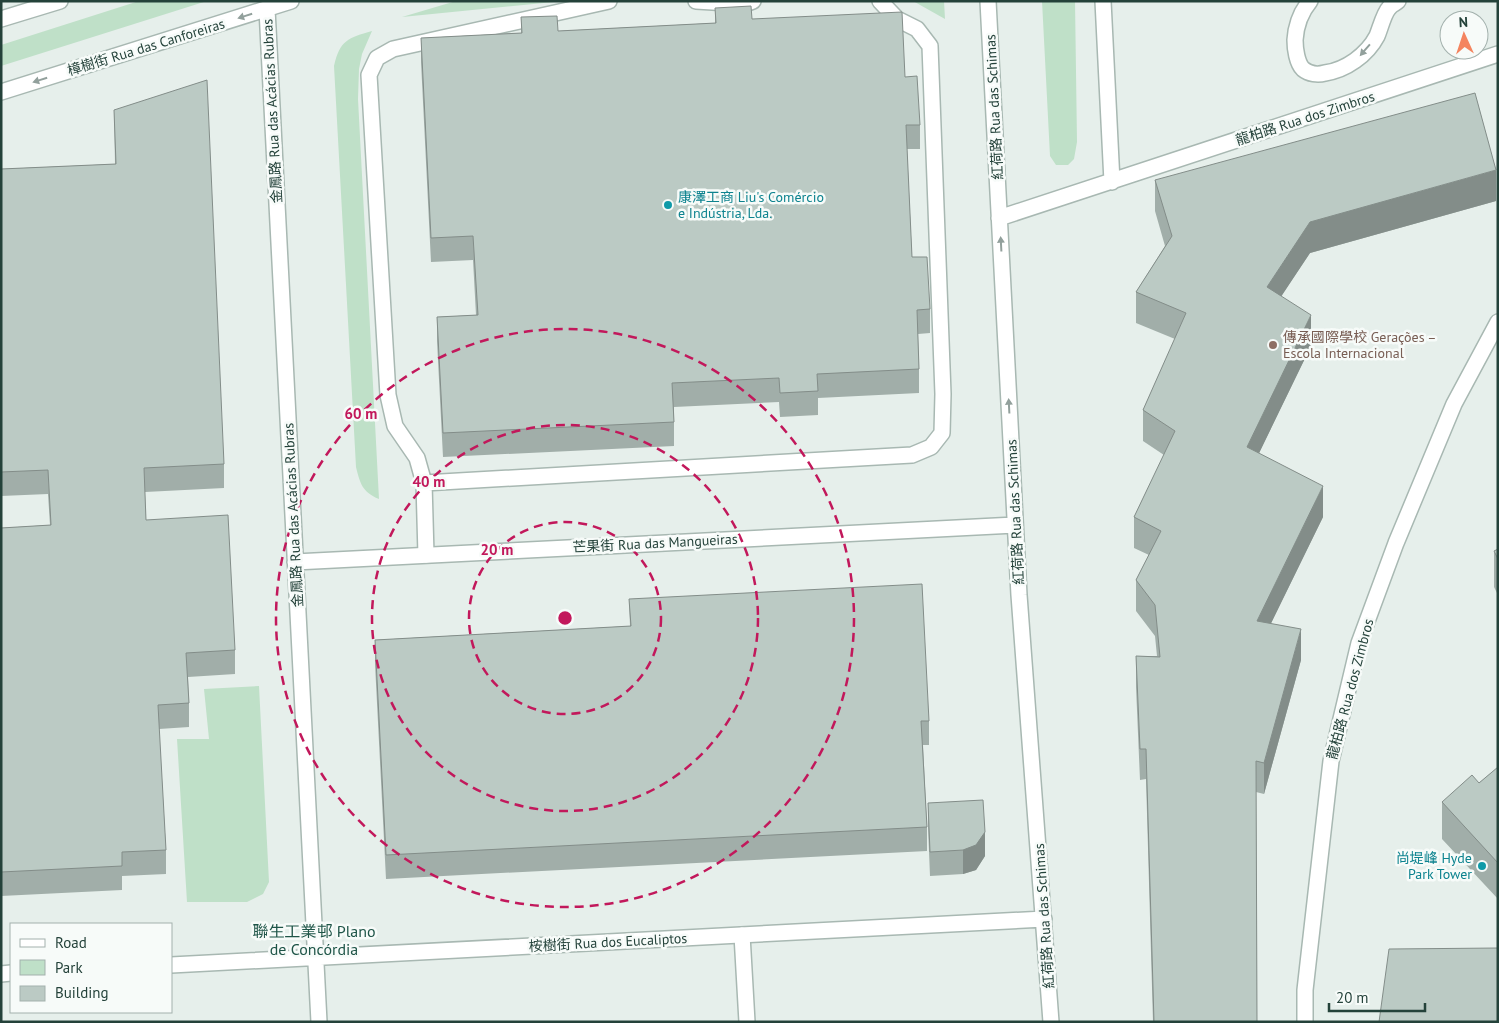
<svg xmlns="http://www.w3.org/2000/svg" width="1499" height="1023" viewBox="0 0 1499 1023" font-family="'PT Sans','Noto Sans SC',sans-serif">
	<rect width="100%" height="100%" fill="#e6efeb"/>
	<path fill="#bfe0c8" d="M 139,1 L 207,1 L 1,66 L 1,45 Z
		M 456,1 L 564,1 L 402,17 Z
		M 913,1 L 944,1 L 945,19 Z
		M 1042,1 L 1075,1 L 1077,142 L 1074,159 L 1068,165 L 1056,165 L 1050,156 Z
		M 372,31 L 362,54 L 359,69 L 358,99 L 379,499 C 362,492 360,483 356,467 L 334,66 C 340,40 348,38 372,31 Z
		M 259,686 L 269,882 L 263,894 L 247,902 L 187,902 L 177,739 L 209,739 L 204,689 Z"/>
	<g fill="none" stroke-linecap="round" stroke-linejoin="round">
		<g stroke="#a8b8b2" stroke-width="18">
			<path id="lane" d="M 696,1 L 745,4 L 753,1
				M 1310,1 C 1300,13 1296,25 1295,40 C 1295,49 1297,63 1303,69 C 1309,74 1318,75 1325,73 C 1346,70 1367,55 1377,36 C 1380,29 1384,13 1389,8 C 1391,5 1396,3 1398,1
				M 424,483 L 912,455 L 931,447 L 942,433 L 943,394 L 930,46 L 917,29 L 897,19 L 880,1
				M 426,555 L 424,483 L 417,458 L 395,426 L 388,395 L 369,75 L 377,58 L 393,49 L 609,1
				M 742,935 L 747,1022"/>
		</g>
		<g stroke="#a8b8b2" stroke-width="18">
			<path id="street" d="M 988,1 L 1019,595 L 1051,1022
				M 1103,1 L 1112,182
				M 267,9 L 319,1022
				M 1,19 L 60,1
				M 1,92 L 291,1
				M 999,218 L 1498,54
				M 295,562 L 1015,525
				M 171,965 L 1044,919
				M 1,974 L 11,973
				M 1305,1022 L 1305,990 L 1331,761 L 1359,643 L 1396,543 L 1454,404 L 1498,322"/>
		</g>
		<use href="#lane" stroke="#fff" stroke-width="15"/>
		<use href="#street" stroke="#fff" stroke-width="15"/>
	</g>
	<path fill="#a1aea9" d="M 715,8 L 752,19 L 905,77 L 920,125 L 920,149 L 907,149 L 912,257 L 930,309 L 930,333 L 918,334 L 919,369 L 919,393 L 818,398 L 818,415 L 780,417 L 779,402 L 674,407 L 674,446 L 443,457 L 437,341 L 437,317 L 476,315 L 473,260 L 431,262 L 421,62 L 421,38 L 521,33 L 521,17 L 558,31 L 715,23 Z
		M 114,110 L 224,464 L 224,488 L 145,492 L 146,520 L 235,650 L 235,674 L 188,677 L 189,703 L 189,727 L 159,729 L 166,850 L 166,874 L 122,876 L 122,890 L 1,896 L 1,528 L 50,525 L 48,494 L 1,496 L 1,169 L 115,164 Z
		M 1155,180 L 1496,201 L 1310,253 L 1281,296 L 1311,346 L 1259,453 L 1323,517 L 1271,623 L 1301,660 L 1264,794 L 1256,792 L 1257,1022 L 1153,1022 L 1146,779 L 1140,780 L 1136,687 L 1136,656 L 1157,656 L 1155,636 L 1136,611 L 1136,580 L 1149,555 L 1134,548 L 1134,517 L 1164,455 L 1143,441 L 1143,410 L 1175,339 L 1136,323 L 1136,292 L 1165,246 L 1155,211 Z
		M 1498,549 L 1498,595 L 1494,587 L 1494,551 Z
		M 629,599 L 929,721 L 929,745 L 923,745 L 927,827 L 927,851 L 386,879 L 375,664 L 375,640 L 630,626 Z
		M 1498,767 L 1498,899 L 1442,839 L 1442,802 L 1479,783 Z
		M 928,803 L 985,856 L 976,870 L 963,874 L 930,876 L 928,827 Z"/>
	<path fill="#838d89" d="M 1496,170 L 1496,201 L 1310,253 L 1267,318 L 1267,287 L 1310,222 Z
		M 1311,315 L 1311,346 L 1247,478 L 1247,447 Z
		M 1323,486 L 1323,517 L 1257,652 L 1257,621 Z
		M 1301,629 L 1301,660 L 1264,794 L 1264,763 Z
		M 985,832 L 985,856 L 976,870 L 963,874 L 963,850 Z"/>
	<path fill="#bbcac4" stroke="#838d89" d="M 751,6 L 752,19 L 902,12 L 905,77 L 917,76 L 920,125 L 906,125 L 912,257 L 927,257 L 930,309 L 917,310 L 919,369 L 817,374 L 818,391 L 780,393 L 779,378 L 672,383 L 674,422 L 443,433 L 437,317 L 478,315 L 473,236 L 431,238 L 421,38 L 522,33 L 521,17 L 557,16 L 558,31 L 716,23 L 715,8 Z
		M 207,80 L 224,464 L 144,468 L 146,520 L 228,515 L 235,650 L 186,653 L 189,703 L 158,705 L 166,850 L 122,852 L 122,866 L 1,872 L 1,528 L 51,525 L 48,470 L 1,472 L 1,169 L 116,164 L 114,110 Z
		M 1475,93 L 1496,170 L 1310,222 L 1267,287 L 1311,315 L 1247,447 L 1323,486 L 1257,621 L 1301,629 L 1264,763 L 1256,761 L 1257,1022 L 1154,1022 L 1146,749 L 1140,749 L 1136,656 L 1160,657 L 1155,605 L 1136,580 L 1161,531 L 1134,517 L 1175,431 L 1143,410 L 1186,313 L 1136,292 L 1172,236 L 1155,180 Z
		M 1498,549 L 1498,559 L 1494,551 Z
		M 922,584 L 929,721 L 921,721 L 927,827 L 386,855 L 375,640 L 631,626 L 629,599 Z
		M 1498,767 L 1498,863 L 1442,802 L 1472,775 L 1479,783 Z
		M 983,800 L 985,832 L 976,845 L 963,850 L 930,852 L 928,803 Z
		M 1498,948 L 1498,1022 L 1379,1022 L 1389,949 Z"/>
	<defs><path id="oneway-solid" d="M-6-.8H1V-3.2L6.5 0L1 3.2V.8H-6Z" transform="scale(1.25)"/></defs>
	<g fill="#92a09c">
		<use href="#oneway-solid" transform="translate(245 16) rotate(163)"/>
		<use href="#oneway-solid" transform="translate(1365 50) rotate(131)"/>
		<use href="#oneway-solid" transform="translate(40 80) rotate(163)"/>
		<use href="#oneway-solid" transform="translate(1001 244) rotate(-93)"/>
		<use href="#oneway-solid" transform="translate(1009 406) rotate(-93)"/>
	</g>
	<g fill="none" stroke="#c2185b" stroke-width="2.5" stroke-dasharray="9 6">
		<circle cx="565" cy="618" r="96"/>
		<circle cx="565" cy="618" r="193"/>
		<circle cx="565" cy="618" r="289"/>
	</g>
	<g fill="#0f9aa8" stroke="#f7fbf9" stroke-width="2">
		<circle cx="668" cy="205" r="5"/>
		<circle cx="1482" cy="866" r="5"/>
	</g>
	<circle fill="#8d6e63" stroke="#f7fbf9" stroke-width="2" cx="1273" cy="345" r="5"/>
	<g text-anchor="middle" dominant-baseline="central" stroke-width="5" stroke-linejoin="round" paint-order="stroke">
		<g font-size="14" fill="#24423a" stroke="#f7fbf9">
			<text transform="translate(146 47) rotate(-17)">樟樹街 Rua das Canforeiras</text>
			<text transform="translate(994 107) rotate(-93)">紅荷路 Rua das Schimas</text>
			<text transform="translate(272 111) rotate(-93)">金鳳路 Rua das Acácias Rubras</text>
			<text transform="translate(1305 118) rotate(-18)">龍柏路 Rua dos Zimbros</text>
			<text transform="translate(1015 512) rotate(-93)">紅荷路 Rua das Schimas</text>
			<text transform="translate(293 515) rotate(-93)">金鳳路 Rua das Acácias Rubras</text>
			<text transform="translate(655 543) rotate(-3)">芒果街 Rua das Mangueiras</text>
			<text transform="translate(1350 689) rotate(-75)">龍柏路 Rua dos Zimbros</text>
			<text transform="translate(1044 916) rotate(-94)">紅荷路 Rua das Schimas</text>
			<text transform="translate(608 942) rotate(-3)">桉樹街 Rua dos Eucaliptos</text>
		</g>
		<g font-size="14" fill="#0d838f" stroke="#f7fbf9" text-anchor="start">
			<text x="678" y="197">康澤工商 Liu's Comércio<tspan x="678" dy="16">e Indústria, Lda.</tspan></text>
			<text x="1472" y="858" text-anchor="end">尚堤峰 Hyde<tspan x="1472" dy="16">Park Tower</tspan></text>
		</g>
		<g font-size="14" fill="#785e54" stroke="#f7fbf9" text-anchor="start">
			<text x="1283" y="337">傳承國際學校 Gerações –<tspan x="1283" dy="16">Escola Internacional</tspan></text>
		</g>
		<g font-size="16" fill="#1f5548" stroke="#f7fbf9">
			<text x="314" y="931">聯生工業邨 Plano<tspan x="314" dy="18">de Concórdia</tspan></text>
		</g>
	</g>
	<circle cx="565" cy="618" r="8" fill="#c2185b" stroke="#f7fbf9" stroke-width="2.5"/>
	<g font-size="15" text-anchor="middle" font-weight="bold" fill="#c2185b" stroke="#f7fbf9" stroke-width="5" stroke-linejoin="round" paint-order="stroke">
		<text x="361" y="419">60 m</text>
		<text x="429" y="487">40 m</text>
		<text x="497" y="555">20 m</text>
	</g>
	<rect width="1499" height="1023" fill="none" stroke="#24423a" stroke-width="5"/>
	<rect x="10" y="923" width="162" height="90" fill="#f7fbf9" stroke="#a3b1ad"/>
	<rect x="20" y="939" width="25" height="8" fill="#ffffff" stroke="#a3b1ad"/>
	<text x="55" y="948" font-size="15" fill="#24423a">Road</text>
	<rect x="20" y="960" width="25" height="15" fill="#bfe0c8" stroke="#a3b1ad"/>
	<text x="55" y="973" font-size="15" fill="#24423a">Park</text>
	<rect x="20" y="986" width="25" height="15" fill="#bbcac4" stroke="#a3b1ad"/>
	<text x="55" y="998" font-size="15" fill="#24423a">Building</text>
	<g transform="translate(1464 35) rotate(357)"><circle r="24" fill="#f7fbf9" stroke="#a3b1ad"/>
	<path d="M0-4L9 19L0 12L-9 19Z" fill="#f4845f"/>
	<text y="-8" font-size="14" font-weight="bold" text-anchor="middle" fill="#24423a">N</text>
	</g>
	<path d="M1329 1003v8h96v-8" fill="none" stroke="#24423a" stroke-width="2.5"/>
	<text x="1336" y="1003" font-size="15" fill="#24423a" stroke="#f7fbf9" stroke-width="4" paint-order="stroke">20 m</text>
</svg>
